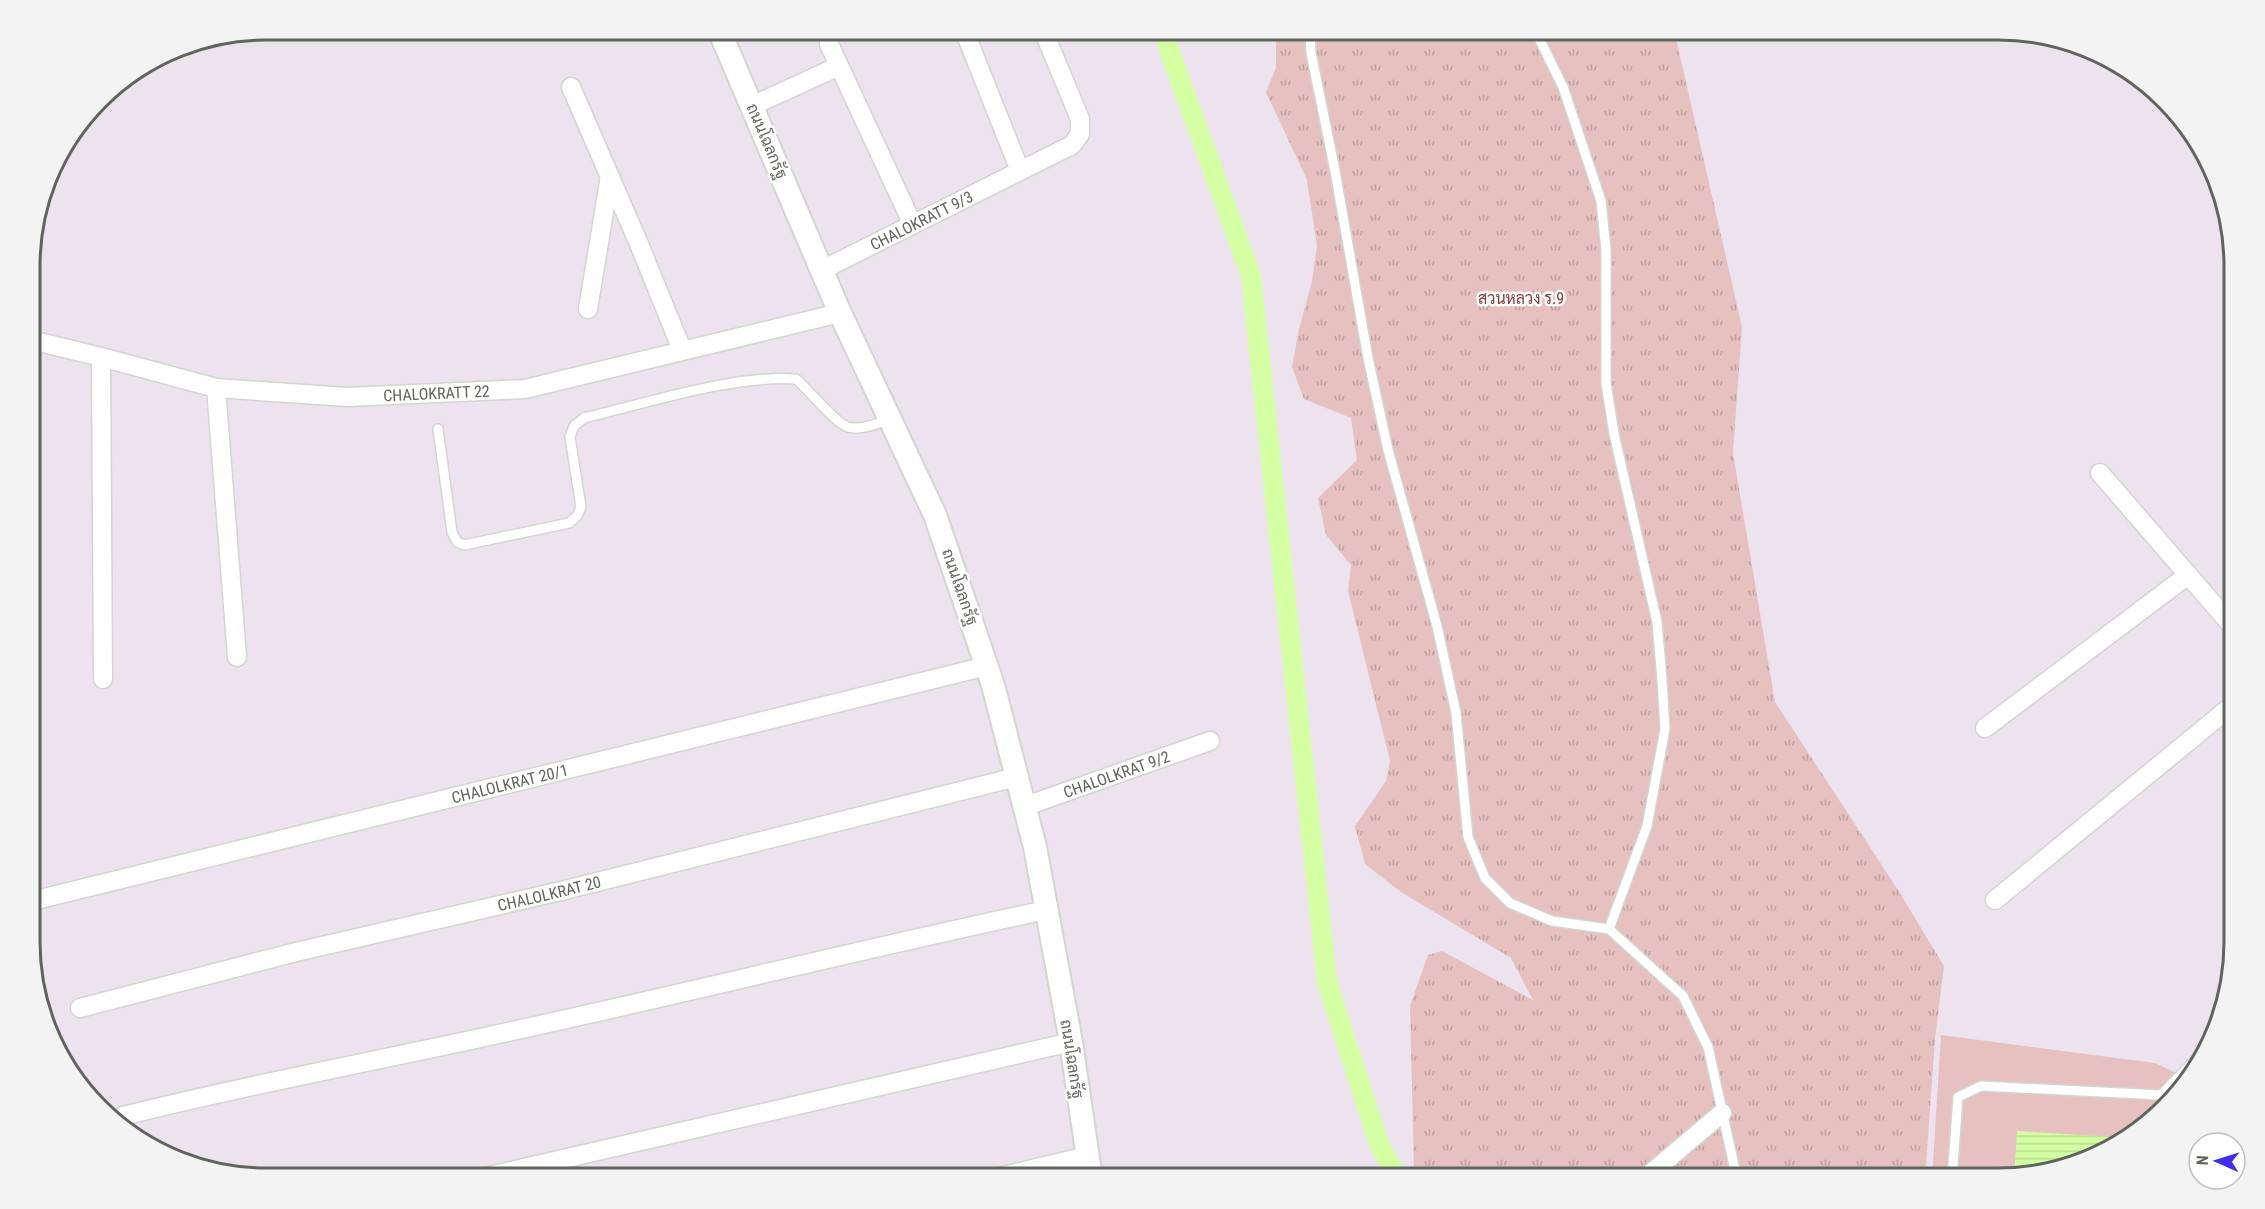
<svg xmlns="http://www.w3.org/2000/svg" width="2265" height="1209" viewBox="0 0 2265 1209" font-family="'Roboto Condensed',Sarabun,sans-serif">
	<defs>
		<pattern id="grass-tufts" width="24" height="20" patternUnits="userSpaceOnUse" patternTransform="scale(1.5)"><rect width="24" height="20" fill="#e6c1c0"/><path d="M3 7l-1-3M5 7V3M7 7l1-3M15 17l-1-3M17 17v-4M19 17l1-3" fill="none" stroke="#bea09f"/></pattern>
		<pattern id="water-rules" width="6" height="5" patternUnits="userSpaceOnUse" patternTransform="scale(1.5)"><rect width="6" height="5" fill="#d4ffa3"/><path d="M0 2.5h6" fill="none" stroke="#b8dd8f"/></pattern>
	</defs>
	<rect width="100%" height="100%" fill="#ece3ee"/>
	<path fill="url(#grass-tufts)" d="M 1272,30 L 1674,30 L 1742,327 L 1733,453 L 1775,702 L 1898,890 L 1944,966 L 1935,1039 L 1925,1179 L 1420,1179 L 1414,1169 L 1410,1006 L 1428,955 L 1442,951 L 1533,1000 L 1511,958 L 1401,892 L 1365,864 L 1355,826 L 1386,781 L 1390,761 L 1348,591 L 1351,565 L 1326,535 L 1318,498 L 1357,460 L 1351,418 L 1304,399 L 1292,367 L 1299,329 L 1312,281 L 1317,246 L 1307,180 L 1266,92 L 1276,68 L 1276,34 Z"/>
	<path fill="#e6c1c0" d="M 1941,1035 L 2155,1063 L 2189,1079 C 2150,1138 2083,1171 2015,1178 C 1988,1181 1959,1179 1932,1179 Z"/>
	<path fill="url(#water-rules)" d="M 2017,1131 L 2131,1138 L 2074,1167 L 2014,1178 Z"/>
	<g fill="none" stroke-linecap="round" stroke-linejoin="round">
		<path stroke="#d4ffa3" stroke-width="20" d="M 1162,30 L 1251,276 L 1327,982 L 1379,1144 L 1398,1179"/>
		<g stroke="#d1d6cf" stroke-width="12">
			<path id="service" d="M 1310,30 L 1311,53 L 1335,171 L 1368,358 L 1388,450 L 1437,626 L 1456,713 L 1468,837 L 1485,878 L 1510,903 L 1552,921 L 1609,929 L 1683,996 L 1708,1047 L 1735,1170 L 1740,1179
				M 1535,30 L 1563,87 L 1601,201 L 1606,250 L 1606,383 L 1614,434 L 1657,622 L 1662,680 L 1665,729 L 1647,826 L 1609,929
				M 438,429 L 452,532 L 457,542 L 464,545 L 569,523 L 577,516 L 581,507 L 570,437 L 574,426 L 584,418 C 647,403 732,375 796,379 C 808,389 836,424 848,427 C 861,431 878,423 890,419
				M 2161,1095 L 2211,1044
				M 1952,1179 L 1958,1097 L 1981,1086 L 2161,1095 L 2173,1102"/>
		</g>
		<g stroke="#d1d6cf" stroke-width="21">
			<g id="minor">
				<path d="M 830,30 L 829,44 L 912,223"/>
				<path d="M 964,30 L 1020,171"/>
				<path d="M 571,87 L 639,244 L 682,350"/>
				<path d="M 752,106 L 839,66"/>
				<path id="s1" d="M 822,270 L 1072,145 L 1080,134 L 1080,119 L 1043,30"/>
				<path d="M 588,309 L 610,176"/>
				<path id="s2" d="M 31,340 L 101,357 L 216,388 L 347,397 L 525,389 L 840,313"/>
				<path d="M 101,357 L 103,679"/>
				<path d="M 216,388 L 237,657"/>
				<path d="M 2100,473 L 2234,628"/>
				<path d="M 1985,728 L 2188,575"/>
				<path id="s3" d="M 1023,807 L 1210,741"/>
				<path d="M 1995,900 L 2234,704"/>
				<path id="s4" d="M 32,901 L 987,666"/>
				<path id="s5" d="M 80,1008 L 296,952 L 565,890 L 1017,777"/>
				<path d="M 123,1116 C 246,1085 371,1062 494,1035 C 679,995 862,949 1046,910"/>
				<path d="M 476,1179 L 1071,1042"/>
				<path d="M 991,1179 L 1087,1156"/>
				<path d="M 1644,1179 L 1722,1113"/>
			</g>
		</g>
		<g stroke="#d1d6cf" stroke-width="26">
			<path id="tertiary" d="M 719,30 L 840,313 L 935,515 L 993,685 L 1035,847 L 1071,1042 L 1091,1179"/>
		</g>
		<use href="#service" stroke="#fff" stroke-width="9"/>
		<use href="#minor" stroke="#fff" stroke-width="18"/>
		<use href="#tertiary" stroke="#fff" stroke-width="22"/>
	</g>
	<g text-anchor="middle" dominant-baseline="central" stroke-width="5" stroke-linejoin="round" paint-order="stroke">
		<g font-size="16" fill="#5f645c" stroke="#fff">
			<text transform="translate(767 141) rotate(67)">ถนนโฉลกรัฐ</text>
			<text stroke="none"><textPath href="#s1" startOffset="111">CHALOKRATT 9/3</textPath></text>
			<text stroke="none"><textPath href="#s2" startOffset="412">CHALOKRATT 22</textPath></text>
			<text transform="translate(960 587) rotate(71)">ถนนโฉลกรัฐ</text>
			<text stroke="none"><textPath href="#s3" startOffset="99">CHALOLKRAT 9/2</textPath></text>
			<text stroke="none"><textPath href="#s4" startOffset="492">CHALOLKRAT 20/1</textPath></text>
			<text stroke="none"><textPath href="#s5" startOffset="483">CHALOLKRAT 20</textPath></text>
			<text transform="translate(1072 1059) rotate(81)">ถนนโฉลกรัฐ</text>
		</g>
		<g font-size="16" fill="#893c35" stroke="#fff">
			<text x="1521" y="298">สวนหลวง ร.9</text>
		</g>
	</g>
	<path d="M0 0H2265V1209H0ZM266 40H1998A226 226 0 0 1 2224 266V942A226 226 0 0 1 1998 1168H266A226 226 0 0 1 40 942V266A226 226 0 0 1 266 40Z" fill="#f2f3f2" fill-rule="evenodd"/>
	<path fill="none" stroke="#5f645c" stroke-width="3" d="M266 40H1998A226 226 0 0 1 2224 266V942A226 226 0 0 1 1998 1168H266A226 226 0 0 1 40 942V266A226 226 0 0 1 266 40Z"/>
	<g transform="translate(2217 1161) rotate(273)"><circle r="28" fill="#ffffff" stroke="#bfc1be" stroke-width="1.5"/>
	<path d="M0-4.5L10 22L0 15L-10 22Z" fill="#422deb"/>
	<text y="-9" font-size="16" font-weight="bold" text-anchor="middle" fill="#5f645c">N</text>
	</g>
</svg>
